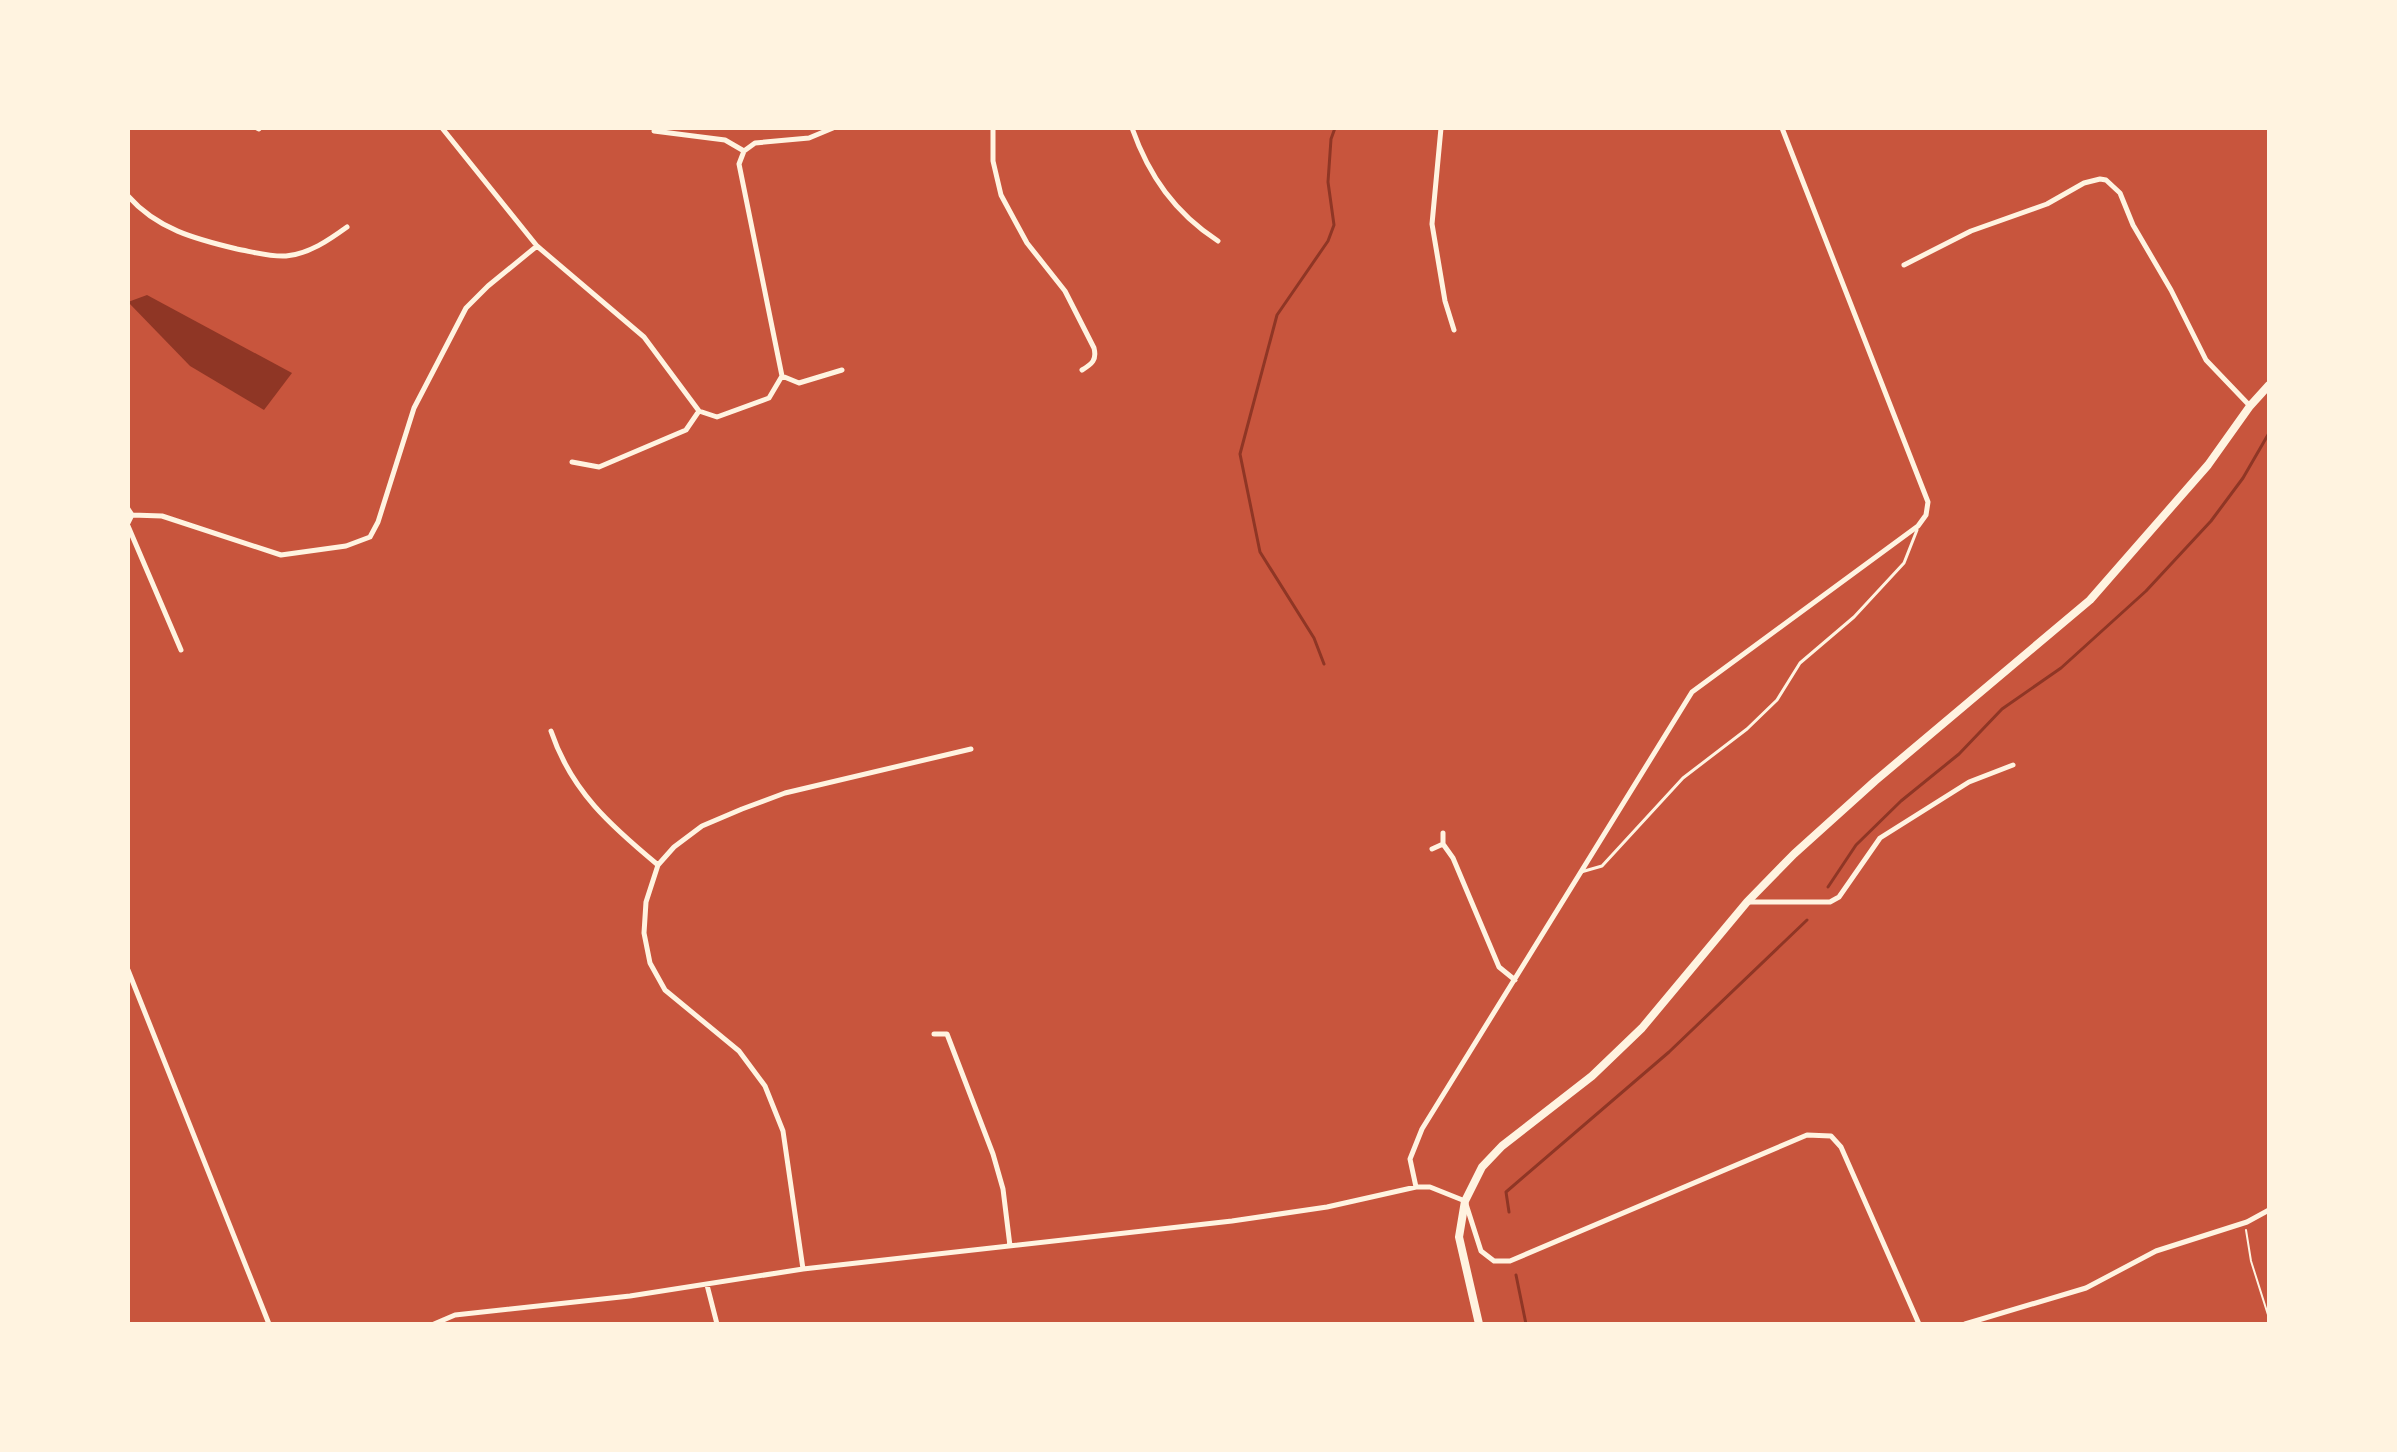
<svg xmlns="http://www.w3.org/2000/svg" width="2397" height="1452" viewBox="0 0 2397 1452" font-family="Ubuntu,sans-serif">
	<rect width="100%" height="100%" fill="#c8553d"/>
	<path fill="#8f3625" d="M 147,295 L 292,373 L 264,410 L 190,366 L 128,302 Z"/>
	<g fill="none" stroke-linecap="round" stroke-linejoin="round">
		<path stroke="#8f3625" stroke-width="3" d="M 1324,664 L 1314,638 L 1260,552 L 1240,454 L 1277,315 L 1328,241 L 1334,225 L 1328,182 L 1331,139 L 1335,128
			M 1828,887 L 1856,845 L 1901,801 L 1959,754 L 2002,709 L 2061,668 L 2146,591 L 2211,521 L 2243,478 L 2269,433
			M 1509,1212 L 1506,1192 L 1669,1052 L 1807,920
			M 1516,1275 L 1526,1324"/>
		<path stroke="#fff3e0" stroke-width="2" d="M 2246,1230 L 2251,1261 L 2269,1318"/>
		<path stroke="#fff3e0" stroke-width="3" d="M 1581,872 L 1602,866 L 1683,778 L 1747,729 L 1777,700 L 1800,663 L 1854,617 L 1904,563 L 1917,530"/>
		<path stroke="#fff3e0" stroke-width="5" d="M 257,128 L 259,129
			M 442,128 L 537,246
			M 993,128 L 993,161 L 1001,195 L 1027,243 L 1065,291 L 1094,348 C 1097,360 1092,364 1082,370
			M 1132,128 C 1149,176 1175,213 1218,241
			M 1441,128 L 1432,224 L 1445,301 L 1454,330
			M 654,131 L 725,140 L 744,151
			M 128,196 C 157,229 195,239 237,249 C 253,252 270,257 286,256 C 309,254 329,240 347,227
			M 1904,265 L 1971,231 L 2047,204 L 2084,183 L 2100,179 L 2106,180 L 2120,193 L 2133,225 L 2171,290 L 2206,360 L 2250,406
			M 782,376 L 799,383 L 842,370
			M 572,462 L 599,467 L 686,430 L 699,411
			M 128,509 L 132,515 L 128,523
			M 132,515 L 162,516 L 281,555 L 346,546 L 370,537 L 378,522 L 414,408 L 466,308 L 488,286 L 537,246 L 644,337 L 699,411 L 717,417 L 769,398 L 782,376 L 739,164 L 744,151 L 755,143 L 809,138 L 833,128
			M 128,526 L 181,650
			M 551,731 C 571,791 611,826 658,865
			M 1443,833 L 1443,844 L 1453,858 L 1499,967 L 1515,980
			M 1432,849 L 1443,844
			M 1748,902 L 1830,902 L 1839,897 L 1880,838 L 1969,782 L 2013,765
			M 128,970 L 269,1324
			M 934,1034 L 947,1034 L 993,1154 L 1003,1189 L 1010,1246
			M 1416,1187 L 1410,1159 L 1422,1129 L 1692,692 L 1918,526 L 1926,515 L 1928,502 L 1782,128
			M 803,1269 L 783,1131 L 765,1086 L 739,1051 L 665,990 L 650,963 L 644,933 L 646,902 L 658,865 L 674,847 L 702,826 L 742,809 L 785,793 L 971,749
			M 707,1285 L 717,1324
			M 434,1324 L 455,1315 L 630,1296 L 803,1269 L 1232,1221 L 1327,1207 L 1416,1187 L 1430,1187 L 1465,1201 L 1481,1251 L 1494,1261 L 1510,1261 L 1807,1135 L 1831,1136 L 1841,1147 L 1919,1324
			M 1965,1324 L 2086,1288 L 2156,1251 L 2247,1222 L 2269,1210"/>
		<path stroke="#fff3e0" stroke-width="8" d="M 1479,1324 L 1459,1237 L 1465,1201 L 1482,1167 L 1502,1146 L 1592,1076 L 1642,1028 L 1747,902 L 1794,854 L 1875,781 L 2090,600 L 2208,465 L 2250,406 L 2269,385"/>
	</g>
	<rect width="2397" height="1452" fill="none" stroke="#fff3e0" stroke-width="260"/>
</svg>
